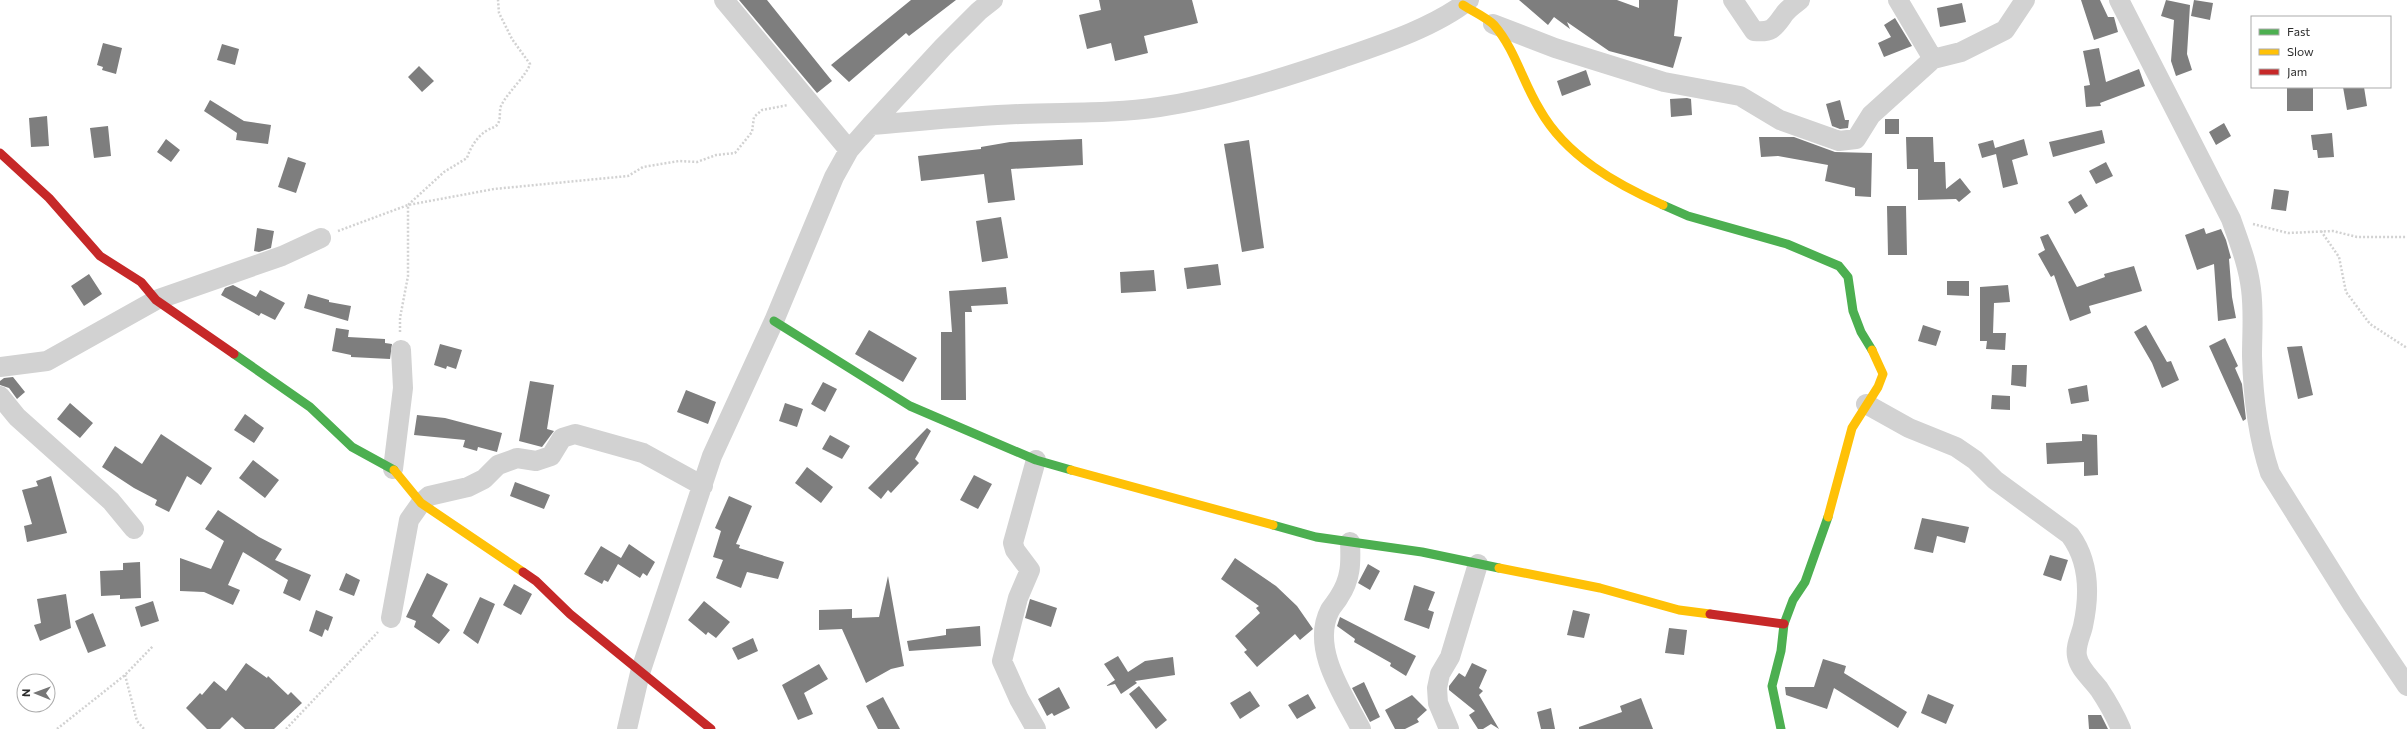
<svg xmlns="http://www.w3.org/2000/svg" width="2407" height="729" viewBox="0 0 2407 729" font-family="Commissioner,sans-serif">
	<rect width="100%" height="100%" fill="#fff"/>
	<path fill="#7e7e7e" d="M 739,0 L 767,0 L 832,81 L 817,93 Z
		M 911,0 L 956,0 L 909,36 L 906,33 L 849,82 L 831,65 Z
		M 1099,0 L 1192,0 L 1198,23 L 1144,36 L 1148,53 L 1115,61 L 1111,43 L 1087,49 L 1079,15 L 1101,10 Z
		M 1519,0 L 1617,0 L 1639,8 L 1639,0 L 1678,0 L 1674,36 L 1682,37 L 1673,68 L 1609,51 L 1567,22 L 1570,29 L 1554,17 L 1548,25 Z
		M 2081,0 L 2100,0 L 2108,17 L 2114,17 L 2118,32 L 2094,40 Z
		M 2166,0 L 2190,5 L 2187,54 L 2192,70 L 2176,76 L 2171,61 L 2174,20 L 2161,16 Z
		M 2194,0 L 2213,3 L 2210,20 L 2191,16 Z
		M 1962,3 L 1966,22 L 1940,27 L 1937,8 Z
		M 1895,18 L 1912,46 L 1884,57 L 1878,43 L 1891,37 L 1884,25 Z
		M 103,43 L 122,48 L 116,74 L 102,70 L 103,67 L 97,65 Z
		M 222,44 L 239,49 L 235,65 L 217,60 Z
		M 2099,48 L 2106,82 L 2139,69 L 2145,86 L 2100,103 L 2101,106 L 2086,107 L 2084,86 L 2090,85 L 2083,51 Z
		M 419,66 L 434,81 L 422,92 L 408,77 Z
		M 1586,70 L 1591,85 L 1562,96 L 1557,81 Z
		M 2287,87 L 2313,87 L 2313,111 L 2287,111 Z
		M 2343,87 L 2364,87 L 2367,106 L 2347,110 Z
		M 1687,98 L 1691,99 L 1692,115 L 1671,117 L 1670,99 Z
		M 210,100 L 244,121 L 271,125 L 268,144 L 236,140 L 237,133 L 204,111 Z
		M 1840,100 L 1845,120 L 1849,120 L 1848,128 L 1840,129 L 1832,126 L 1826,104 Z
		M 47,116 L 49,146 L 31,147 L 29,118 Z
		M 1885,119 L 1899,119 L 1899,134 L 1885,134 Z
		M 2224,123 L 2231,136 L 2216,145 L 2209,132 Z
		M 108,126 L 111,156 L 94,158 L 90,128 Z
		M 2102,130 L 2105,143 L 2053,157 L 2049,142 Z
		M 2332,133 L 2334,157 L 2318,158 L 2317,150 L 2313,150 L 2311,135 Z
		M 1759,137 L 1794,137 L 1835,152 L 1872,153 L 1871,197 L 1855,196 L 1855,188 L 1825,181 L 1828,165 L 1778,156 L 1761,157 Z
		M 1906,137 L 1933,137 L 1934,162 L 1945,162 L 1946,189 L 1960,178 L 1971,192 L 1959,202 L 1956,199 L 1918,200 L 1918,169 L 1907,169 Z
		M 166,139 L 180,150 L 171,162 L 157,152 Z
		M 1082,139 L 1083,165 L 1011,169 L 1015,200 L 988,203 L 984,174 L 921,181 L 918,156 L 981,149 L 981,147 L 1010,142 Z
		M 2024,139 L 2028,155 L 2012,160 L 2018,184 L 2003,188 L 1996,154 L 1982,158 L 1978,144 L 1993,140 L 1995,148 Z
		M 1249,140 L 1264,248 L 1242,252 L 1224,144 Z
		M 288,157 L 306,163 L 296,193 L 278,187 Z
		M 2106,162 L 2113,176 L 2096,184 L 2089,171 Z
		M 2274,189 L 2289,191 L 2286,211 L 2271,209 Z
		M 2081,194 L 2088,206 L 2075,214 L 2068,202 Z
		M 1887,206 L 1906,206 L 1907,255 L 1888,255 Z
		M 1001,217 L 1008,258 L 982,262 L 976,221 Z
		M 257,228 L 274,231 L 271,248 L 259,252 L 254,251 Z
		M 2204,228 L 2206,234 L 2221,229 L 2226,240 L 2231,258 L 2229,259 L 2232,297 L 2236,318 L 2218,321 L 2214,264 L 2197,270 L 2185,235 Z
		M 2048,234 L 2077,287 L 2105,277 L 2104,274 L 2134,266 L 2142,291 L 2089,306 L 2091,313 L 2070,321 L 2054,275 L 2051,277 L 2038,254 L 2045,250 L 2040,237 Z
		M 1218,264 L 1221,285 L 1187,289 L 1184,268 Z
		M 1154,270 L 1156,291 L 1121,293 L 1120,272 Z
		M 89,274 L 102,294 L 84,306 L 71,286 Z
		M 1947,281 L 1969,281 L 1969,296 L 1947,295 Z
		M 233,285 L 256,297 L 260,290 L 285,303 L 275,320 L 261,313 L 259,316 L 221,295 L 225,288 Z
		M 2008,285 L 2010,302 L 1994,303 L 1993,333 L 2006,333 L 2005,350 L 1986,349 L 1987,341 L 1980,341 L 1980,287 Z
		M 1006,287 L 1008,304 L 971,306 L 972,312 L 965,312 L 966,400 L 941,400 L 941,332 L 952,332 L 949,291 Z
		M 308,294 L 329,300 L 329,302 L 351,306 L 348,321 L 304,308 Z
		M 1923,325 L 1941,331 L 1936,346 L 1918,341 Z
		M 2146,325 L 2167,362 L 2171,361 L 2179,380 L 2162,388 L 2152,363 L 2134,332 Z
		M 336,328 L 349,330 L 348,337 L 385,339 L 385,343 L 392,344 L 390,359 L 351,357 L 351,355 L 332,351 Z
		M 869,330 L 917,358 L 903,382 L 855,354 Z
		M 2225,338 L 2238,366 L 2235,368 L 2242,384 L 2246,419 L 2243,421 L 2209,346 Z
		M 440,344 L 462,350 L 456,369 L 447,366 L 446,369 L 434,365 Z
		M 2302,346 L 2313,395 L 2298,399 L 2287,347 Z
		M 2012,365 L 2027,365 L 2026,387 L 2011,385 Z
		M 13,377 L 25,392 L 17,399 L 9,388 L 0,385 L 0,381 L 4,378 Z
		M 530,381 L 554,385 L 547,429 L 554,431 L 542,447 L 519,441 Z
		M 823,382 L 837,389 L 825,412 L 811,404 Z
		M 2087,385 L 2089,401 L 2071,404 L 2068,389 Z
		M 686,390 L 716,402 L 708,424 L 677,412 Z
		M 1992,395 L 2010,396 L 2010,410 L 1991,409 Z
		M 70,403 L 93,423 L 80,438 L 57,419 Z
		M 785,403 L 803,409 L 797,427 L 779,421 Z
		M 245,414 L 264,428 L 254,443 L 234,430 Z
		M 417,415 L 445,418 L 502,433 L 497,452 L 478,447 L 477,451 L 463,447 L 465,440 L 414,435 Z
		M 927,428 L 931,431 L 915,459 L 919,463 L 891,493 L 888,490 L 881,499 L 868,488 Z
		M 161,434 L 212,468 L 201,485 L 187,476 L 169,512 L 155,505 L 157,500 L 134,488 L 102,467 L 115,446 L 142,464 Z
		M 2082,434 L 2097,435 L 2098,475 L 2084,476 L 2084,462 L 2047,464 L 2046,443 L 2082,441 Z
		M 830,435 L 850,446 L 842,459 L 822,449 Z
		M 253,460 L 279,480 L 265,498 L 239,478 Z
		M 807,467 L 833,487 L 821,503 L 795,483 Z
		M 974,475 L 992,484 L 978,509 L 960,500 Z
		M 51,476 L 67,533 L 27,542 L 24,526 L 32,524 L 22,490 L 38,486 L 36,481 Z
		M 515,482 L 550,495 L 544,509 L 510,496 Z
		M 729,496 L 752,506 L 736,544 L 740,545 L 739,548 L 784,562 L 778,579 L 747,572 L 741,588 L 716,578 L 723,560 L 713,557 L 721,531 L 715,528 Z
		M 218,510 L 259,537 L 282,549 L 275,560 L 311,575 L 300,601 L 283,593 L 288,580 L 243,552 L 228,585 L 240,590 L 233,605 L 204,592 L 180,591 L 180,558 L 211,569 L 224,541 L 205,529 Z
		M 1922,518 L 1969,527 L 1965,543 L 1937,536 L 1933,553 L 1914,549 Z
		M 629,544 L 655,562 L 647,576 L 643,573 L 640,578 L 618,564 L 608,582 L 604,580 L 602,584 L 584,574 L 601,546 L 621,558 Z
		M 2050,555 L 2068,560 L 2061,581 L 2043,575 Z
		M 1235,558 L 1276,586 L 1297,606 L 1313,629 L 1300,640 L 1295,634 L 1257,667 L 1244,652 L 1247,650 L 1235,636 L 1260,613 L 1256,608 L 1259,606 L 1221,579 Z
		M 140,562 L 141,598 L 120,599 L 120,595 L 101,596 L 100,571 L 123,570 L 123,563 Z
		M 1368,564 L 1380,571 L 1370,590 L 1358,583 Z
		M 346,573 L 360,580 L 354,596 L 339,590 Z
		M 427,573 L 448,584 L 432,616 L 450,630 L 439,644 L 414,627 L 416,621 L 406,617 Z
		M 888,576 L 904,666 L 891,669 L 866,683 L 842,629 L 819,630 L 819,610 L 852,609 L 852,618 L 879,617 Z
		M 514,584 L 532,594 L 521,615 L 503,605 Z
		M 1414,585 L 1435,592 L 1428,610 L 1434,612 L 1429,629 L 1404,620 Z
		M 66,594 L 71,628 L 40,641 L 34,625 L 41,623 L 37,599 Z
		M 480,597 L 495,604 L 478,644 L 463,633 Z
		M 1030,599 L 1057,608 L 1051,627 L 1025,618 Z
		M 153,601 L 159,621 L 141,627 L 135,607 Z
		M 704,601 L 730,622 L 716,638 L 708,632 L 706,635 L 688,620 Z
		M 316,610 L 333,617 L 328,631 L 325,629 L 322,637 L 309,631 Z
		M 1573,610 L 1590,614 L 1584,638 L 1567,635 Z
		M 93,613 L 106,646 L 88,653 L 75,621 Z
		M 1340,617 L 1416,656 L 1406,676 L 1390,666 L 1391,663 L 1354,642 L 1355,639 L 1337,626 Z
		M 980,626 L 981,646 L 909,651 L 907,641 L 946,635 L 946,629 Z
		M 1669,628 L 1687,630 L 1684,655 L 1665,653 Z
		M 753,638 L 758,651 L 738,660 L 732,648 Z
		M 1118,656 L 1128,672 L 1145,661 L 1173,657 L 1175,675 L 1135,681 L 1137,683 L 1121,694 L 1115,684 L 1106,686 L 1115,680 L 1104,664 Z
		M 1823,659 L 1846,666 L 1844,673 L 1907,712 L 1898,728 L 1834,688 L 1827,709 L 1786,695 L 1785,687 L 1814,687 Z
		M 246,663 L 267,678 L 268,676 L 288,695 L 291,692 L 302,703 L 274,729 L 245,729 L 232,717 L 220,729 L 207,729 L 186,708 L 200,693 L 202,695 L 214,681 L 226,691 Z
		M 1472,663 L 1487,670 L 1479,688 L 1483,691 L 1479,695 L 1499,729 L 1491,724 L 1483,729 L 1478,729 L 1469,715 L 1475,711 L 1449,690 L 1449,686 L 1459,673 L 1465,677 Z
		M 819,664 L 828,679 L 804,693 L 813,714 L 798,720 L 782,685 Z
		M 1364,682 L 1380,717 L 1370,722 L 1352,688 Z
		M 1139,686 L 1167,720 L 1156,729 L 1129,694 Z
		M 1059,687 L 1070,708 L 1054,716 L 1052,713 L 1047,716 L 1038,699 Z
		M 1250,691 L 1260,706 L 1240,719 L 1230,703 Z
		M 1308,694 L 1316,708 L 1297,719 L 1288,705 Z
		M 1928,694 L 1954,705 L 1946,724 L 1921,713 Z
		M 1412,695 L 1427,710 L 1417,719 L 1419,722 L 1405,729 L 1395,729 L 1385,710 Z
		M 883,697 L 900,729 L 878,729 L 866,706 Z
		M 1641,698 L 1653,729 L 1579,729 L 1579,727 L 1622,712 L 1620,706 Z
		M 1551,708 L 1555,729 L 1541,729 L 1537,712 Z
		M 2088,715 L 2101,715 L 2108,729 L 2089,729 Z"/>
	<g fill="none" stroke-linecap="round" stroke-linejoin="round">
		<path stroke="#d2d2d2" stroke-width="2.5" stroke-dasharray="2 2" stroke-linecap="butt" d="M 2253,224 L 2288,233 L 2333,231 L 2357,237 L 2407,237
			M 338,231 L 408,205 L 494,189 L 628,176 L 643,167 L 679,161 L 697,162 L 716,155 L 735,153 L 752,132 L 754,117 L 762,110 L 788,105
			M 2321,231 L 2339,257 L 2346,292 L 2370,324 L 2407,348
			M 400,332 L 400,318 L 408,276 L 408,205 L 444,172 L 467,158 C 470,148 477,137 486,131 C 490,128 494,128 497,125 C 502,119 498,110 502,104 C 509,91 526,76 530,64 L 512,39 L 499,13 L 498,0
			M 125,675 L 137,721 L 144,729
			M 57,729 L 125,675 L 153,646
			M 286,729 L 378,632"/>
		<path stroke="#d2d2d2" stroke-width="20" d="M 724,0 L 849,150
			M 1733,0 L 1754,31 C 1773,33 1775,27 1785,13 C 1789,8 1795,4 1800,0
			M 1898,0 L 1933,59
			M 2119,0 L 2231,219 C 2239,242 2248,264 2251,289 C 2254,312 2252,333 2252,356 C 2253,395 2258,437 2270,473 L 2352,604 L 2407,686
			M 1493,24 L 1555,48 L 1664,82 L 1740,96 L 1780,120 L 1839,141 L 1856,139 L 1871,115 L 1933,59 L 1961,52 L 2005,30 L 2025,0
			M 871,125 C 921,121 970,116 1020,114 C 1066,112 1113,114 1159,107 C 1221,98 1283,78 1342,58 C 1383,44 1435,27 1469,0
			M 0,367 L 47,361 L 156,300 L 282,256 L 321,238
			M 0,396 L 17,417 L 111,501 L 134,529
			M 1866,404 L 1909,428 L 1956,447 L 1975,460 L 1995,480 L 2070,535 C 2090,562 2090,594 2083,626 C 2081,635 2075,646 2077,656 C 2079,669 2091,678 2099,689 C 2107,701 2115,715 2121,729
			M 393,469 L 403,388 L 401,350
			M 1350,542 C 1351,563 1351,579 1339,597 C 1337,601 1333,605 1330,610 C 1310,648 1344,696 1361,729
			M 391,618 L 409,520 L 421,503 L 429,496 L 468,487 L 484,479 L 498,465 L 517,458 L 536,461 L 551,456 L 562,438 L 575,434 L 643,453 L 703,486
			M 627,729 L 640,673 L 712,456 L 774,321 L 834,177 L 849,150 L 871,125 L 943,47 L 979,11 L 993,0
			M 1036,729 L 1019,699 L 1002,661 L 1018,598 L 1030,570 L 1015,550 L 1013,543 L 1036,460
			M 1449,729 L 1438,703 L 1437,688 L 1440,674 L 1450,657 L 1478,564"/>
		<path stroke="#4caf50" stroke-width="9" d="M 1663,205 L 1688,216 L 1787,244 L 1839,266 L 1848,277 L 1853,311 L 1861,332 L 1872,350
			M 774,321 L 910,406 L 1036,460 L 1071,470
			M 234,354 L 310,407 L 352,447 L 394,470
			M 1273,525 L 1316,537 L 1422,552 L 1499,568
			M 1781,729 L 1772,686 L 1781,651 L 1784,624 L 1793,600 L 1805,582 L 1828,517"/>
		<path stroke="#ffc107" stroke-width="9" d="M 1463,5 C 1472,11 1486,17 1494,25 C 1515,49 1523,83 1540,110 C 1566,156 1616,184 1663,205
			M 394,470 L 421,503 L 523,572
			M 1071,470 L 1273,525
			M 1828,517 L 1852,428 L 1878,387 L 1883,374 L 1872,350
			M 1499,568 L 1600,588 L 1679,610 L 1710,614"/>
		<path stroke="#c62828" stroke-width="9" d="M 0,153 L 49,198 L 100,256 L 141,282 L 156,300 L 234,354
			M 523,572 L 536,581 L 570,614 L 711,729
			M 1710,614 L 1784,624"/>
	</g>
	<rect x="2251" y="16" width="140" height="72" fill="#ffffff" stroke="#ababab"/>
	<rect x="2259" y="29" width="20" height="6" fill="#4caf50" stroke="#ababab"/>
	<text x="2287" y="36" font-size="12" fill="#2d2d2d">Fast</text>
	<rect x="2259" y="49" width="20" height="6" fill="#ffc107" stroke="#ababab"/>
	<text x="2287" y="56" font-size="12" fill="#2d2d2d">Slow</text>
	<rect x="2259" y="69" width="20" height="6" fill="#c62828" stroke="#ababab"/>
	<text x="2287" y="76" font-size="12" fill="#2d2d2d">Jam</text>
	<g transform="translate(36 693) rotate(271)"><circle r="19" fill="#ffffff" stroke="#ababab"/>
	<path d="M0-3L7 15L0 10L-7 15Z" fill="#767676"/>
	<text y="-6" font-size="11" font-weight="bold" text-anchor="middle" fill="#2d2d2d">N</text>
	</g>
</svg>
